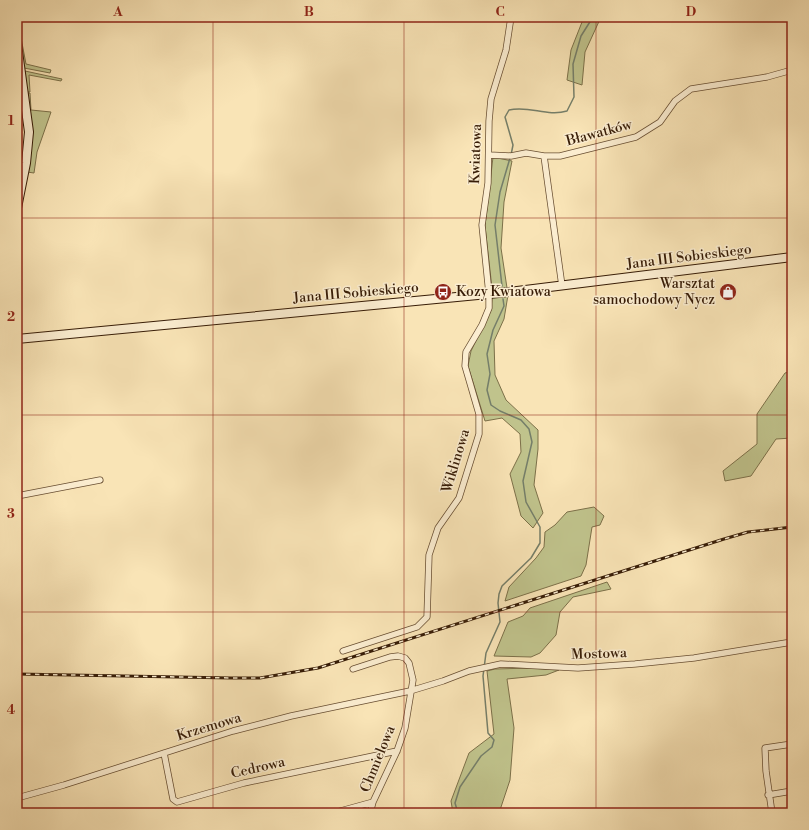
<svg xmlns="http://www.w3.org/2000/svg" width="809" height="830" viewBox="0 0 809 830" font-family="'Libre Bodoni',serif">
	<rect width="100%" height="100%" fill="#f9e4b6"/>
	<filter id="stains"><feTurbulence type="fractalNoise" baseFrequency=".005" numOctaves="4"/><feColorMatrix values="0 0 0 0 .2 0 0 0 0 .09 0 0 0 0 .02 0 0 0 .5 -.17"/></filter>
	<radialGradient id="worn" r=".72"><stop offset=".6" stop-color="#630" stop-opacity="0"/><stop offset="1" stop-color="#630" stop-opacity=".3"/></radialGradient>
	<path fill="#c0c38c" stroke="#7c7049" d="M 17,17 L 26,64 L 51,70 L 50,73 L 24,68 L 17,29 Z
		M 584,17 L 601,17 L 585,52 L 582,85 L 567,80 L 571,50 Z
		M 25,71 L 62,79 L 61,81 L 29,75 L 30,92 L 27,92 Z
		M 28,93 L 30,93 L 31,110 L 51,112 L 37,152 L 34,173 L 27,172 L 30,117 Z
		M 493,157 L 512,161 L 504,202 L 501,248 L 507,288 L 492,288 L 485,226 Z
		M 508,295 L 504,319 L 494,341 L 495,375 L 506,400 L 538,430 L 538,449 L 534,485 L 543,513 L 533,528 L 521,516 L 510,474 L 521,452 L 520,434 L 502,418 L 485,421 L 468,366 L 471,351 L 491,310 L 492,297 Z
		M 792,371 L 792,438 L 776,439 L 751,476 L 725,481 L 723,471 L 757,444 L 757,414 L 785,373 Z
		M 594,507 L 604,516 L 600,525 L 592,527 L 586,565 L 581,576 L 505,601 L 509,587 L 536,558 L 544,547 L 545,532 L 555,525 L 567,512 Z
		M 607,582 L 611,589 L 573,597 L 560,612 L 556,635 L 540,653 L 531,657 L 494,656 L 508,622 L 523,616 L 530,608 Z
		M 531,668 L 559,670 L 546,675 L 507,679 L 514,728 L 510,780 L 499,813 L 453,813 L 451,801 L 469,753 L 494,734 L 487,671 L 495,669 Z"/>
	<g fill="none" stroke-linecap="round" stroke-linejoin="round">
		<path stroke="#757e69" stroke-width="1.5" d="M 511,155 L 513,145 L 505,117 L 509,110 C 529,105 547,117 567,111 L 574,97 L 573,64 L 581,36 L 593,17
			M 502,286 L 495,225 L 500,192 L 510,158
			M 458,813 L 455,803 L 460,787 L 481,756 L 492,747 L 494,740 L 488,733 L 483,676 L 486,653 L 500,622 L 498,603 L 499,594 L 502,586 L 531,558 L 540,543 L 540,527 L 526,502 L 523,481 L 532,442 L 529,429 L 521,420 L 500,411 L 491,405 L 487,390 L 490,374 L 487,354 L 493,330 L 504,306 L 503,299"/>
		<g stroke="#684e32" stroke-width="7">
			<path id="street" d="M 489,155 L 511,156 L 526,153 L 544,156 L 560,156 L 636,137 L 660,122 L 675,101 L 691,89 L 767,77 L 792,70
				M 544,156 L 562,286
				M 17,496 L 100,480
				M 343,651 L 417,627 L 427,617 L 429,555 L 438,528 L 459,498 L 479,434 L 479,414 L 465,366 L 466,352 L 482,325 L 489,308 L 489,294 L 482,225 L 488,183 L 489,121 L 491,99 L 506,50 L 511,17
				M 353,669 L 390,657 L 398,656 L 405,658 L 409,663 L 413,680 L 405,728 L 397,751 L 373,802 L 370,813
				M 164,753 L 173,799 L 177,802 L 244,783 L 397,751
				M 768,795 L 792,791
				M 17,798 L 64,785 L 233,731 L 291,716 L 410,691 L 443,681 L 469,671 L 501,664 L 578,668 L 635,664 L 694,658 L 792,642
				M 333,813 L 373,802
				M 772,813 L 766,771 L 765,748 L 792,744"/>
		</g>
		<g stroke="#371c06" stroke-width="10">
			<path id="secondary" d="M 17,44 L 29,132 L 26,163 L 17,208
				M 17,339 L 509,292 L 792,257"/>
		</g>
		<use href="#street" stroke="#fbedd0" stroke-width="5.5"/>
		<use href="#secondary" stroke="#fbedd0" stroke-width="8"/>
		<g stroke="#371c06" stroke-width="3">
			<path id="rail" d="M 17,674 L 231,678 L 260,678 L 318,668 L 724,539 L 748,532 L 792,527"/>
		</g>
		<use href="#rail" stroke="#fbedd0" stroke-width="1.5" stroke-dasharray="4.5" stroke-linecap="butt"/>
	</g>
	<path fill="none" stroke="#8f2418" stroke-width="1" stroke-opacity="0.55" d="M 213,17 L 213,813M 404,17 L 404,813M 596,17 L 596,813M 17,218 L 792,218M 17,415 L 792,415M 17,612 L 792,612"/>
	<defs>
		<g id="bus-disc" transform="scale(0.9)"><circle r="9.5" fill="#8f2418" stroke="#fbedd0"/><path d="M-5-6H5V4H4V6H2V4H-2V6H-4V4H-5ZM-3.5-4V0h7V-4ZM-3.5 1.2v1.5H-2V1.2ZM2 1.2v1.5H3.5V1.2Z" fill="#fff"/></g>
		<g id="shop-disc" transform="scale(0.9)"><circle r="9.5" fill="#8f2418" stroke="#fbedd0"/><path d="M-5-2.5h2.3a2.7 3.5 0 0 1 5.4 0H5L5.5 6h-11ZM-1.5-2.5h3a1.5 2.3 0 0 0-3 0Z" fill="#fff"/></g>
	</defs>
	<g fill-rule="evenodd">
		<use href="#bus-disc" x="443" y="292"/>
		<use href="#shop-disc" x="728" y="292"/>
	</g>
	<g text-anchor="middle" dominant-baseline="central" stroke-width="3" stroke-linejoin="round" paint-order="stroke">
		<g font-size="14" fill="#371c06" stroke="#fbedd0">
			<text transform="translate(599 133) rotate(-15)">Bławatków</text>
			<text transform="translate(476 154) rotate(-88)">Kwiatowa</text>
			<text transform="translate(689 257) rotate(-7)">Jana III Sobieskiego</text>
			<text transform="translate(356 293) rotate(-5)">Jana III Sobieskiego</text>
			<text transform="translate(456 461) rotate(-73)">Wiklinowa</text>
			<text transform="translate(599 654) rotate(-2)">Mostowa</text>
			<text transform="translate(209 727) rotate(-17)">Krzemowa</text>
			<text transform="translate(378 759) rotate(-68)">Chmielowa</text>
			<text transform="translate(258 768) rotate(-13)">Cedrowa</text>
		</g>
		<g font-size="14" fill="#371c06" stroke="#fbedd0" text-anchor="end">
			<text x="715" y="284">Warsztat<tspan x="715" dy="16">samochodowy Nycz</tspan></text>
			<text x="456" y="292" text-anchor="start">Kozy Kwiatowa</text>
		</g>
	</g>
	<rect width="809" height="830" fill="none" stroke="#f9e4b6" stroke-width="44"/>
	<rect x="22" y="22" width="765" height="786" fill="none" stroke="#8f2418" stroke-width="1.5"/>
	<g font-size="13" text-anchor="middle" font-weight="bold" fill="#8f2418">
		<text x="118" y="16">A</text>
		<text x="309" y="16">B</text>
		<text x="500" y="16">C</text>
		<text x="691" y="16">D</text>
		<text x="11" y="125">1</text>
		<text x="11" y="321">2</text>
		<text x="11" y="518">3</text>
		<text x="11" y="714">4</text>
	</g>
	<rect width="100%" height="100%" filter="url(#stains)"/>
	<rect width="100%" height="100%" fill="url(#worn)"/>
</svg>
